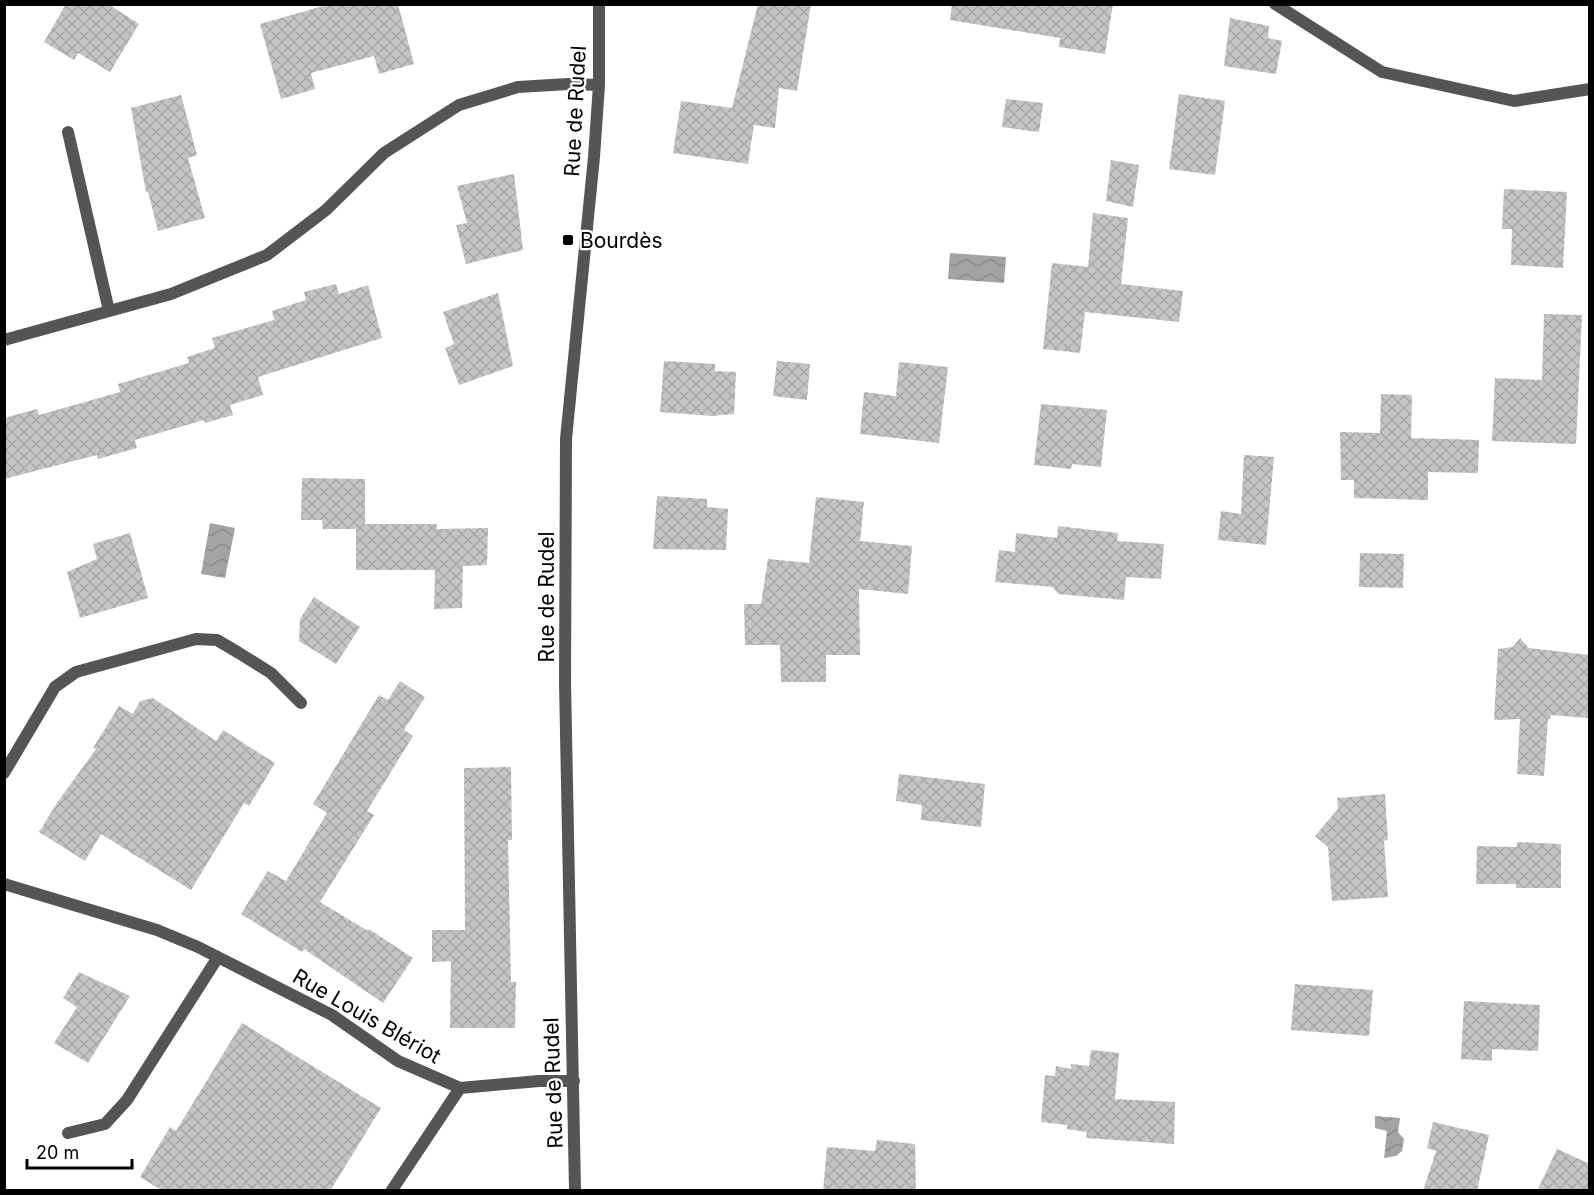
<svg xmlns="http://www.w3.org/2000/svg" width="1594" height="1195" viewBox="0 0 1594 1195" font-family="Inter,sans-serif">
	<defs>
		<pattern id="water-waves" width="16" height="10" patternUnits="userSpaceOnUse" patternTransform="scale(1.5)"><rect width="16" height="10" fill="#a3a3a3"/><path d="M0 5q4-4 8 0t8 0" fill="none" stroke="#8b8b8b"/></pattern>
		<pattern id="building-cross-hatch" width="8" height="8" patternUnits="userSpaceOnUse" patternTransform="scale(1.5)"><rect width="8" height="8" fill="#c4c4c4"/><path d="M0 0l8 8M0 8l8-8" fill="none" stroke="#a7a7a7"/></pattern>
	</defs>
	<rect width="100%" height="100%" fill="#fff"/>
	<path fill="url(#water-waves)" d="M 950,253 L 1006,257 L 1004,283 L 948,279 Z
		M 210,523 L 235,528 L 225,578 L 201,574 Z
		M 1375,1116 L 1400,1118 L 1398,1132 L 1404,1139 L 1402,1151 L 1396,1156 L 1384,1158 L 1387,1131 L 1375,1128 Z"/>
	<path fill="url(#building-cross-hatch)" d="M 66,4 L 108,4 L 139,24 L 110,72 L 78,53 L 74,60 L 44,42 Z
		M 330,4 L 398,4 L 414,64 L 379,74 L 374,56 L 311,73 L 315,89 L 281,99 L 260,24 Z
		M 758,4 L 811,4 L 797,91 L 779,88 L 775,128 L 754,125 L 748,164 L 673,153 L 681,101 L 732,108 Z
		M 952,4 L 1113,4 L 1105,54 L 1059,47 L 1060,38 L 950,20 Z
		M 1230,18 L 1269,26 L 1268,38 L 1282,41 L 1276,74 L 1224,66 Z
		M 1179,94 L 1225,101 L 1215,175 L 1169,169 Z
		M 181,95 L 197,155 L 188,158 L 205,218 L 158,231 L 148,192 L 146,192 L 131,108 Z
		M 1006,99 L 1043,103 L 1039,132 L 1002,127 Z
		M 1111,160 L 1139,165 L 1133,207 L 1106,201 Z
		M 514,174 L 523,250 L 466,264 L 456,225 L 467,223 L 457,186 Z
		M 1504,189 L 1567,192 L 1563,268 L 1511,265 L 1512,229 L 1502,229 Z
		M 1093,213 L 1128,218 L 1121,284 L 1183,291 L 1179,322 L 1085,312 L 1080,353 L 1043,349 L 1052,263 L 1088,267 Z
		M 336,284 L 339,294 L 368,285 L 382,338 L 258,377 L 263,395 L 230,405 L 233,415 L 205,423 L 204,420 L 135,440 L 137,448 L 98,459 L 97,455 L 4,479 L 4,418 L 37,409 L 39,415 L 120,392 L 118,384 L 189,363 L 187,357 L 215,348 L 212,338 L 274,320 L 272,311 L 306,300 L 304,292 Z
		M 498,293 L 513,366 L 459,385 L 445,348 L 454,344 L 443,312 Z
		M 1544,314 L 1582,315 L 1576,444 L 1492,441 L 1495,378 L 1542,380 Z
		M 664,361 L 715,364 L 715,371 L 736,372 L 734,414 L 712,416 L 660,412 Z
		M 777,361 L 810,364 L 807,400 L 773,396 Z
		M 899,362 L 948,367 L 939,443 L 860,434 L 864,392 L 896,396 Z
		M 1381,394 L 1412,395 L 1411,438 L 1479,440 L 1478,473 L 1428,472 L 1428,500 L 1354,498 L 1354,480 L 1341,480 L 1340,432 L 1380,433 Z
		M 1041,404 L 1107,410 L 1101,467 L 1072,464 L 1071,469 L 1034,465 Z
		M 1244,455 L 1274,457 L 1266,545 L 1218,540 L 1221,511 L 1241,514 Z
		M 302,478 L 365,479 L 365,524 L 437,524 L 437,529 L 488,528 L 487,565 L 463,566 L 462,608 L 434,609 L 435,570 L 356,570 L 356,529 L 323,529 L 322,520 L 301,520 Z
		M 657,496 L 707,499 L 707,507 L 728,509 L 726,550 L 653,549 Z
		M 816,497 L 864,502 L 860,541 L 912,546 L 908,594 L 859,589 L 860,655 L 826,655 L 826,682 L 781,682 L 780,645 L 745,645 L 744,604 L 761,604 L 768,559 L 809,563 Z
		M 1058,526 L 1118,533 L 1117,541 L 1164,544 L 1161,579 L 1126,577 L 1124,600 L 1058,594 L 1053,587 L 995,582 L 999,550 L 1015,552 L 1016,533 L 1057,538 Z
		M 130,533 L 148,598 L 80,618 L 67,572 L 97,559 L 93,544 Z
		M 1360,553 L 1404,554 L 1403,588 L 1359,587 Z
		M 314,597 L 360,627 L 336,664 L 299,641 L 300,619 Z
		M 1520,638 L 1529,648 L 1590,655 L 1588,718 L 1551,715 L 1550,719 L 1548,719 L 1544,776 L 1517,774 L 1520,719 L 1494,720 L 1498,649 L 1513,647 Z
		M 400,681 L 425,697 L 404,730 L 413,736 L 367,811 L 374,815 L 320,902 L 368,931 L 369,929 L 413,958 L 383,1003 L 304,949 L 302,952 L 241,914 L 268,871 L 286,881 L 327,813 L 313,804 L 379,695 L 388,700 Z
		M 153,698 L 216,741 L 223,730 L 275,763 L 249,806 L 244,803 L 191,890 L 101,834 L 85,861 L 39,832 L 57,803 L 96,749 L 93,748 L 119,706 L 133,714 L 140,701 Z
		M 511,767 L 512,840 L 508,840 L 511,982 L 516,982 L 515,1028 L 450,1028 L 451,961 L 432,962 L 432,930 L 465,930 L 464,768 Z
		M 899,774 L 985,784 L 981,827 L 921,820 L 922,805 L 896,801 Z
		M 1385,794 L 1388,840 L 1384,841 L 1388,897 L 1332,901 L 1328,847 L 1315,836 L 1338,809 L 1337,798 Z
		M 1517,842 L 1561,844 L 1561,888 L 1516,888 L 1516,884 L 1476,884 L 1477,846 L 1517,847 Z
		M 79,972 L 130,996 L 88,1063 L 54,1043 L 77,1007 L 63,998 Z
		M 1295,984 L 1373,990 L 1369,1036 L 1291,1030 Z
		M 1464,1001 L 1540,1005 L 1538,1051 L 1492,1049 L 1492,1061 L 1461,1059 Z
		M 242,1023 L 381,1108 L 330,1191 L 163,1191 L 140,1177 L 170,1127 L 176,1131 Z
		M 1091,1050 L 1119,1053 L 1115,1099 L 1175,1102 L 1174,1144 L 1086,1138 L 1087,1132 L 1067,1129 L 1067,1125 L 1041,1122 L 1045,1075 L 1055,1076 L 1056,1066 L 1071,1069 L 1071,1064 L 1089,1066 Z
		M 1433,1122 L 1489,1135 L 1477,1191 L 1423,1191 L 1436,1151 L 1427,1148 Z
		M 877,1140 L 915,1144 L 916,1191 L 823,1191 L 827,1147 L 875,1151 Z
		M 1557,1149 L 1590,1164 L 1590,1191 L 1537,1191 Z"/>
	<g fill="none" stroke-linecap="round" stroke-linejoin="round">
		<path stroke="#555" stroke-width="12" d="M 1275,4 L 1382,72 L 1514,101 L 1590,89
			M 68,132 L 109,311
			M 4,340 L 171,294 L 267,255 L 326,210 L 384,153 L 459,105 L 518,87 L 568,84 L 599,85
			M 4,773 L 55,687 L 76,672 L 196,639 L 217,640 L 239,653 L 271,673 L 301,703
			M 4,884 L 157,930 L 198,947 L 332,1015 L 398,1061 L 460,1088 L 539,1081 L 574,1081
			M 68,1133 L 105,1124 L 127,1100 L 218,957
			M 392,1190 L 460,1088
			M 575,1190 L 565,682 L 566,439 L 594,157 L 599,85 L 599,4"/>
	</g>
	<rect fill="#000" stroke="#fff" stroke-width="2" x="562" y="234" width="12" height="12" rx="3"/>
	<g text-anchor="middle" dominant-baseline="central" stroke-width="4.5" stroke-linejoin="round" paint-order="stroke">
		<g font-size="21" fill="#000" stroke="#fff">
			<text transform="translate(575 111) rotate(-87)">Rue de Rudel</text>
			<text transform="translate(546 597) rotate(-90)">Rue de Rudel</text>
			<text transform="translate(367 1016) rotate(30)">Rue Louis Blériot</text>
			<text transform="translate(553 1083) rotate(-92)">Rue de Rudel</text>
		</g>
		<g font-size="21" fill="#000" stroke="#fff" text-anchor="start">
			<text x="580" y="240">Bourdès</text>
		</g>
	</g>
	<rect width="1594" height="1195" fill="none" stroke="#000000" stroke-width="12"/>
	<path d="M27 1159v9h105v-9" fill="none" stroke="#000000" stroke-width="3"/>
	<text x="36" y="1159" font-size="18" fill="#000000" stroke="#ffffff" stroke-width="4.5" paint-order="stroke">20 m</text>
</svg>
